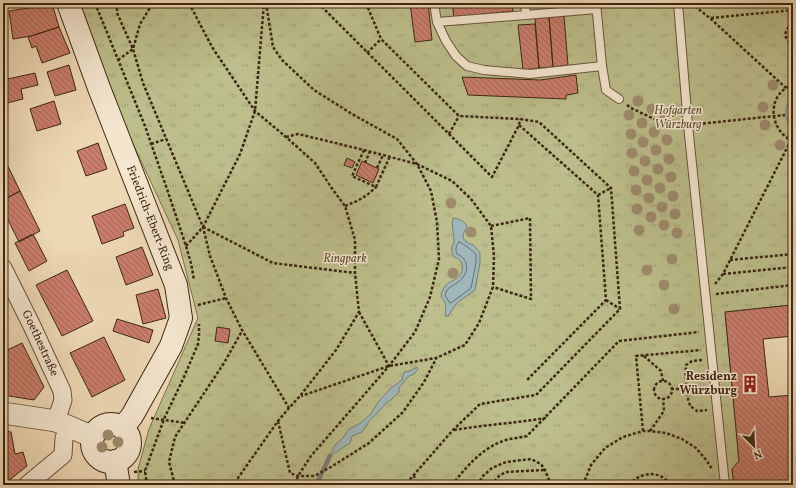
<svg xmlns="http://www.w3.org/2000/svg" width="796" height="488" viewBox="0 0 796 488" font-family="Vollkorn,serif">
	<defs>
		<pattern id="park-tufts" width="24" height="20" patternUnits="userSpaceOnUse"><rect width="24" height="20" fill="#bcbe8b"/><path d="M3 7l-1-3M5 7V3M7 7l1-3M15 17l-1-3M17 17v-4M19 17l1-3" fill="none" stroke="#a2a377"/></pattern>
		<pattern id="building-back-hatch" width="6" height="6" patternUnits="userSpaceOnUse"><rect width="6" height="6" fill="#ca7d6b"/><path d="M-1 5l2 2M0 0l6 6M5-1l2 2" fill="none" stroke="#a56657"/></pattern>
	</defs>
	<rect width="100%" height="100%" fill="#eed9b5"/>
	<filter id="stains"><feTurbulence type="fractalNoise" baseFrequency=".005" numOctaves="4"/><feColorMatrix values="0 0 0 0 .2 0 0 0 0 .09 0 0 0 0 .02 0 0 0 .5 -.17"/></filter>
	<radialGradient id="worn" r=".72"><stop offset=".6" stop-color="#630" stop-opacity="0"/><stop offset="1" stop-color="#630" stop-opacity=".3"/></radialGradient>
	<path fill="url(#park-tufts)" stroke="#7c724e" d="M 69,3 L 793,3 L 793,305 L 725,312 L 739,461 L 732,470 L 734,485 L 138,485 L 138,469 L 149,429 L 198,318 L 178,240 L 78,26 Z"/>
	<path fill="#9fb7ba" stroke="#787d77" d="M 793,96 L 793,128 C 782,119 784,106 793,96 Z
		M 453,218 C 459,219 465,221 467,227 C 464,232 460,238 467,242 C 468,244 471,244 473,245 C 476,247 478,251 480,253 L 480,263 L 475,290 L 457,303 L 448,316 L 445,316 C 446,308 447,303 441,297 C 441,293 443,289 446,285 C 449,282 453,281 456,279 C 465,272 465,260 454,257 C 452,254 451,251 452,247 C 453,242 454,246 454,241 C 454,233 451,226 453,218 Z
		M 417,367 L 418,369 L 414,374 L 409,376 L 399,388 L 399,392 L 392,399 L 386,403 L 381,409 L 370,420 L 362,432 L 352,436 L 350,443 L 330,456 L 335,445 L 343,438 L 349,429 L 359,424 L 370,415 L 379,401 L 390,389 L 402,380 L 404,372 L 410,371 Z"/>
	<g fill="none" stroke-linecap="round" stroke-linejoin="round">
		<path stroke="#6e6e66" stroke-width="1" d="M 459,242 C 465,244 471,250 476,254 L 476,263 L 471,288 L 451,303 L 449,302 L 445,295 C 446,293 446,291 448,289 C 450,286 455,285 458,282 C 469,275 470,259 457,254 C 455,250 456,245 459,242 Z"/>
		<path stroke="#787d77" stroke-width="4.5" d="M 316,485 L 330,456"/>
	</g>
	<path fill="url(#building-back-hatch)" stroke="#3d2612" d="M 410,3 L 428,3 L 432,40 L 415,42 Z
		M 452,3 L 512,3 L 513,11 L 454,17 Z
		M 556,3 L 575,3 L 575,5 L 557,7 Z
		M 575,3 L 592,3 L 592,4 L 575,5 Z
		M 48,5 L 53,7 L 59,27 L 31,36 L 13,39 L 9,11 Z
		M 564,16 L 568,65 L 553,67 L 549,17 Z
		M 549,17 L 553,67 L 539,68 L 535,18 Z
		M 535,24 L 539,68 L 523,70 L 518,25 Z
		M 59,27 L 70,53 L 42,63 L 36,46 L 32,48 L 28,37 Z
		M 69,65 L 76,90 L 55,96 L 47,72 Z
		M 35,73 L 38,85 L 21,89 L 23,99 L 3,104 L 3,80 Z
		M 576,75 L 578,93 L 566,95 L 566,99 L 468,95 L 462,77 L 540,80 Z
		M 54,101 L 61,124 L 37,131 L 30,109 Z
		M 98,143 L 107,169 L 86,176 L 77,151 Z
		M 3,156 L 20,191 L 3,200 Z
		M 347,158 L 355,162 L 352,168 L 344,165 Z
		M 362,161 L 379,169 L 373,183 L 356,175 Z
		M 20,191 L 40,231 L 19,242 L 3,210 L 3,200 Z
		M 125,204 L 134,228 L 123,232 L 124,236 L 102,244 L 92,216 Z
		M 33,234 L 47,261 L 29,271 L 15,243 Z
		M 142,247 L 153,275 L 126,285 L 116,257 Z
		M 67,270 L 93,321 L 62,336 L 36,285 Z
		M 158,289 L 166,318 L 143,324 L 136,295 Z
		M 791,305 L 793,305 L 793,336 L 763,339 L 769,397 L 793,395 L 793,485 L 734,485 L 732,469 L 739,461 L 725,312 Z
		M 117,319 L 153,330 L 149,343 L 113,331 Z
		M 217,327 L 230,329 L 228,343 L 215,341 Z
		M 104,337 L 125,380 L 92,397 L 70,353 Z
		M 22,343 L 44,387 L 34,400 L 3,395 L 3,352 Z
		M 3,431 L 11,432 L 15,454 L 23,452 L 27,466 L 7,482 L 3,476 Z"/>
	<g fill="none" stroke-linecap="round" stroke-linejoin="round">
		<g stroke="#69533b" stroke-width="10">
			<path id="service" d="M 434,3 L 437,22 L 446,41 L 456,56 L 467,66 L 484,70 L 530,74 L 602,66 L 596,3
				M 525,3 L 526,15 L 596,9
				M 678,3 L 688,125 L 725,485
				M 437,22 L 526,15
				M 602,66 L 606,90 L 619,99"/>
		</g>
		<g stroke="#69533b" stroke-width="19">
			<g id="minor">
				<path id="s1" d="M 3,268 L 32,326 L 62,391 L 63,400 L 56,421"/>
				<path d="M 27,485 L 63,455 L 64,438 L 70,427"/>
			</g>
		</g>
		<g stroke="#69533b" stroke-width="23">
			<path id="tertiary" d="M 3,413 L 56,421 L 93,437"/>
		</g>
		<g stroke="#3d2612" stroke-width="24">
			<g id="secondary">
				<path id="s2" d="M 68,3 L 99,88 L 176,285 L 181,318 L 171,346 L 132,416 L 123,427"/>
				<circle cx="111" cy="443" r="19"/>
				<path d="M 115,461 L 119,485"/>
			</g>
		</g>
		<path stroke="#3d2612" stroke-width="2.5" stroke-dasharray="3 2" stroke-linecap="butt" d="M 95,3 L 145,126 L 168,192 L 186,246 L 191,263 L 194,280
			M 117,3 L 117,13 L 133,49 L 143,83 L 203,227 L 210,256 L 226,298 L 242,330 L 289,408
			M 189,3 L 212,47 L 255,111 L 286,137 L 315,163 L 333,190 L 345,206 L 355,240 L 355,273 L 359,312 L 336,350 L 300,396 L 289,408 L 278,421 L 233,485
			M 266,3 L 273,47 L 282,60 L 314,90 L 352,114 L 397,139 L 417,164 L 431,191 L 437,222 L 439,259 L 430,297 L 415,332 L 389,366 L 311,456 L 298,476 L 295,485
			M 318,3 L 492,177 L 519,125 L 520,119
			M 366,3 L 381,39 L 459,116 L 520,119 L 539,122 L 611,188 L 620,309 L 536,395 L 480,404 L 453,430 L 405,485
			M 691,3 L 711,19 L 786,88
			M 793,3 L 793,7
			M 711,18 L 793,10
			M 793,24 C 783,29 783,40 793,44
			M 367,53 L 381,39
			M 118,60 L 133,49 L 140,24 L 153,3
			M 793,84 C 787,87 782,90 778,96 C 768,112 776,134 793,141
			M 627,105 L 631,108 L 667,125 L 677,126
			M 698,124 L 785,115
			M 519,125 L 598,195 L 606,300 L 526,381
			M 449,134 L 459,116
			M 286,137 L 298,134 L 364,150 L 417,164 L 452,181 L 471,199 L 491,226 L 494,256 L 493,287 L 479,323 L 465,345 L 436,358 L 389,366 L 301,396
			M 151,144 L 166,139
			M 364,150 L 352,176 L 376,187 L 390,156
			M 365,163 L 370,151
			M 377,168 L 383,155
			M 598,195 L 611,188
			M 345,206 C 358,201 366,197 376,187
			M 491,226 L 530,218 L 531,299 L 493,287
			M 203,227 L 273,263 L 355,273
			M 186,246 L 203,227 L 240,154 L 255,111 L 264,3
			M 730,260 L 793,254
			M 723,274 L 793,267
			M 715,284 L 723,274 L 791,140
			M 716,294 L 793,285
			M 606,300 L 620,309
			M 198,305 L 226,298
			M 359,312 L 389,366
			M 644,356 L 661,371 L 663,381
			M 702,360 L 692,361 L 686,365 C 685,374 686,399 691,407 C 692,407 696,410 697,411 L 707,410
			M654 390a9 9 0 1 1 18 0a9 9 0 1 1-18 0Z
			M 671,389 L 687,389
			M 151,418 L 185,423
			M 278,421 L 290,473 L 298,476 L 314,476 L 331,467 L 369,443 L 403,412 L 424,382 L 436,359
			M 454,430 C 484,425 515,423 546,418
			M 643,431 L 636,356 L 701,350
			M 650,431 L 664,411 L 663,398
			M 134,472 L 145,471
			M 414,475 L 416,485
			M 147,485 L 145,471 L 164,419 L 184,377 L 198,344 L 199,335 L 199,324
			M 175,485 L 169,462 L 175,437 L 224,363 L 242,331
			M 452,485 C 466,467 483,447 506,440 C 513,438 520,438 527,436 L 619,341 L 699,332
			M 477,485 L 483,476 L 492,468 L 506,462 L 531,459 L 541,464 L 545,470 L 551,485
			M 491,485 L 500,475 L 507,472 L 544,470
			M 583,485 L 591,465 L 605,448 L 623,437 L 643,431 L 650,431 L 666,433 L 682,439 L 696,448 L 707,461 L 712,469
			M 629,485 C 641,471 660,470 671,485"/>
		<use href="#service" stroke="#f4e6cf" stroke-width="8"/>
		<use href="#minor" stroke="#f4e6cf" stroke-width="17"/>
		<use href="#tertiary" stroke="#f4e6cf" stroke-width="21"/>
		<use href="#secondary" stroke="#f4e6cf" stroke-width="22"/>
	</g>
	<g fill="#9e8b6c">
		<circle cx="773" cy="85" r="5.5"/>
		<circle cx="638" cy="101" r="5.5"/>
		<circle cx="763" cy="107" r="5.5"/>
		<circle cx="652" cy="109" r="5.5"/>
		<circle cx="629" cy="115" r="5.5"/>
		<circle cx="665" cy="117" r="5.5"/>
		<circle cx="642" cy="123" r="5.5"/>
		<circle cx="765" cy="125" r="5.5"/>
		<circle cx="654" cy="132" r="5.5"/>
		<circle cx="631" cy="134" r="5.5"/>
		<circle cx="667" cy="140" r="5.5"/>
		<circle cx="643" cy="142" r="5.5"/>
		<circle cx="780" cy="145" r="5.5"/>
		<circle cx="656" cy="150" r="5.5"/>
		<circle cx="632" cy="153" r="5.5"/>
		<circle cx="669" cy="159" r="5.5"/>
		<circle cx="645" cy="161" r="5.5"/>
		<circle cx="658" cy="169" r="5.5"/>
		<circle cx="634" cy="171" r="5.5"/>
		<circle cx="671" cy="177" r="5.5"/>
		<circle cx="647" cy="180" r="5.5"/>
		<circle cx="660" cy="188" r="5.5"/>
		<circle cx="636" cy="190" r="5.5"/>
		<circle cx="673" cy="196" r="5.5"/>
		<circle cx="649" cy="198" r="5.5"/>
		<circle cx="451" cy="203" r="5.5"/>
		<circle cx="662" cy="207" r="5.5"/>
		<circle cx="637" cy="209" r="5.5"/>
		<circle cx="675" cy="214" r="5.5"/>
		<circle cx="651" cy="217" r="5.5"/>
		<circle cx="664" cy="225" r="5.5"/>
		<circle cx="639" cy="230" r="5.5"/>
		<circle cx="471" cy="232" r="5.5"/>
		<circle cx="677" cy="233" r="5.5"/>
		<circle cx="672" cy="259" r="5.5"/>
		<circle cx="647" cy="270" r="5.5"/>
		<circle cx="453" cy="273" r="5.5"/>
		<circle cx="664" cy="285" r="5.5"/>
		<circle cx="674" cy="309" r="5.5"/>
		<circle cx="108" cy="435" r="5.5"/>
		<circle cx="118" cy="442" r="5.5"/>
		<circle cx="102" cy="447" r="5.5"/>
	</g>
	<defs>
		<g id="building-bare" transform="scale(1.38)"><path d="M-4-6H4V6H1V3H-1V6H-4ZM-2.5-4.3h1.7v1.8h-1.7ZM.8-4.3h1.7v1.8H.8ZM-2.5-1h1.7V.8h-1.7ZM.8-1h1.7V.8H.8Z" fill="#8f2418" stroke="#f4e6cf" stroke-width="2.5" paint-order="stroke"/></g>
	</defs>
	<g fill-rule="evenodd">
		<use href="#building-bare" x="750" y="384"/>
	</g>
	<g text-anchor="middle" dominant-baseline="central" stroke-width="3" stroke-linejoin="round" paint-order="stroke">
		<g font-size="12" font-style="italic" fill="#5d4c30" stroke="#f4e6cf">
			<text x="678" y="111">Hofgarten<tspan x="678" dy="14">Würzburg</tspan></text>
			<text x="345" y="259">Ringpark</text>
		</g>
		<g font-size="12" fill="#3d2612" stroke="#f4e6cf">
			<text stroke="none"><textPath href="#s2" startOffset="230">Friedrich-Ebert-Ring</textPath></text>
			<text stroke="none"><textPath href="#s1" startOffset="84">Goethestraße</textPath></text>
		</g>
		<g font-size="12" font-weight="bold" fill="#3d2612" stroke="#f4e6cf" text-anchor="end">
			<text x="737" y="377">Residenz<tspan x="737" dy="14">Würzburg</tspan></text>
		</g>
	</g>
	<rect width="796" height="488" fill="none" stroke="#eed9b5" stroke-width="16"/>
	<rect x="4" y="4" width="788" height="480" fill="none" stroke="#3d2612" stroke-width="2"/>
	<rect x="8" y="8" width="780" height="472" fill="none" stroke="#3d2612"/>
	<g transform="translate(754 446) rotate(156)" stroke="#f4e6cf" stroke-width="3" paint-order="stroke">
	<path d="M0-3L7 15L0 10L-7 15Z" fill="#3d2612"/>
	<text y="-6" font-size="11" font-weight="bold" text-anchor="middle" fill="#3d2612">N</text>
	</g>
	<rect width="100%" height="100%" filter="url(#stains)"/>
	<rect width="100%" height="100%" fill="url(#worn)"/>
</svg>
